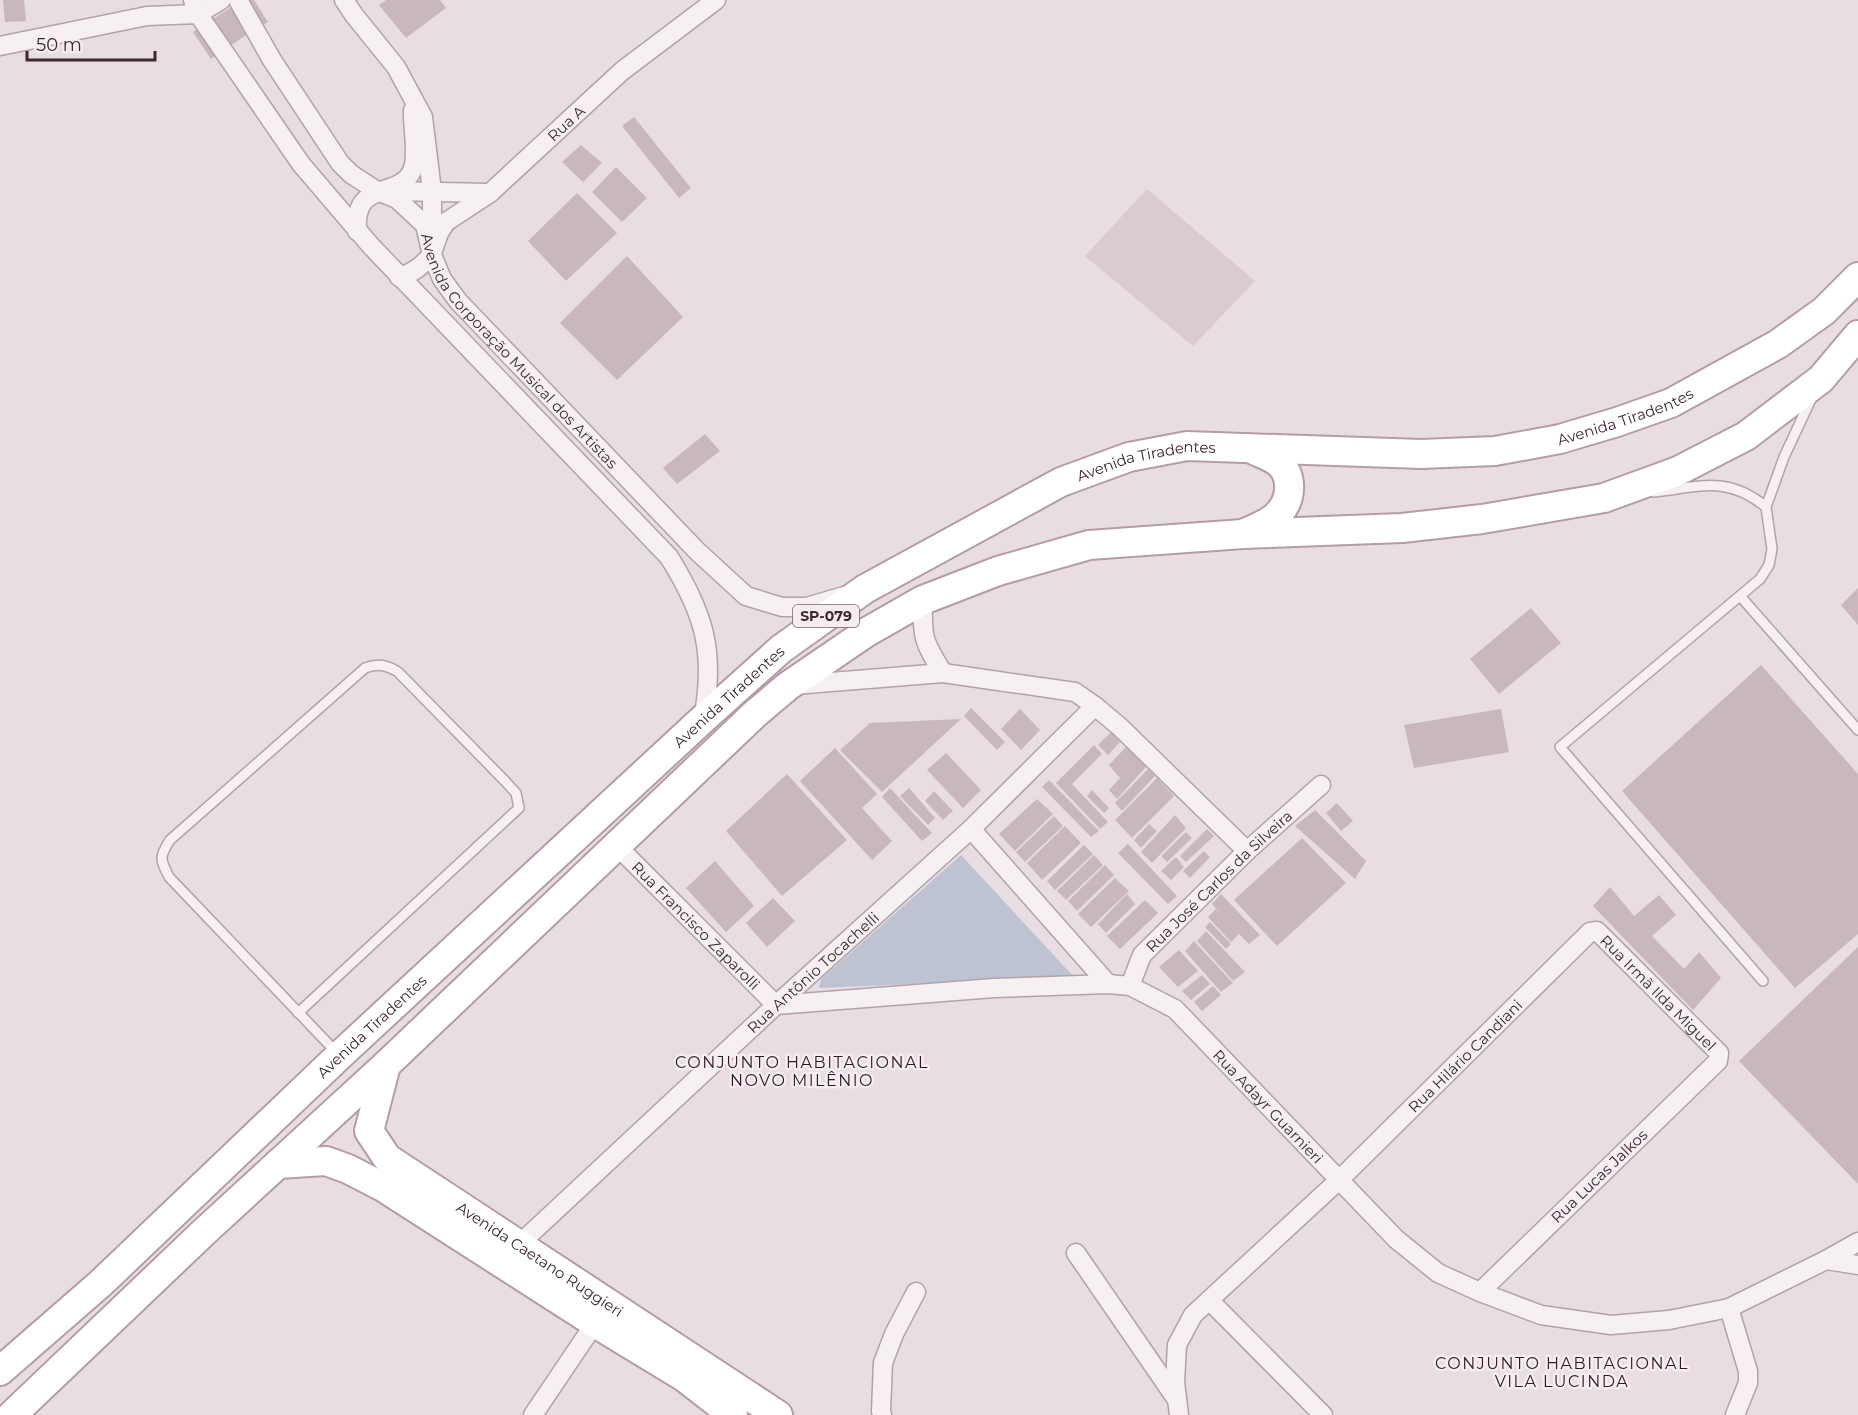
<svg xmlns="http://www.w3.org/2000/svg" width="1858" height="1415" viewBox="0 0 1858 1415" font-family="Montserrat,sans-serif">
	<rect width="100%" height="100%" fill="#e8dde2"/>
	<path fill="#dacbd1" d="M 1147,189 L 1255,281 L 1193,346 L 1085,256 Z"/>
	<path fill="#bec3d3" d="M 961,855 L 1074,977 L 819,988 L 821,979 Z"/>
	<path fill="#c8b7be" d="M 3,0 L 24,0 L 26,21 L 5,22 Z
		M 242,0 L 254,0 L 268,22 L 259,27 Z
		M 386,0 L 440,0 L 446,8 L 406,38 L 379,5 Z
		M 236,4 L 252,31 L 227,48 L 210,21 Z
		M 202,27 L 219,53 L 211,59 L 193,32 Z
		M 634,117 L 691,188 L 679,198 L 622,126 Z
		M 581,145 L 602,163 L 583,182 L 562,162 Z
		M 616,167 L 647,198 L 622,222 L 592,192 Z
		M 577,193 L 617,233 L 566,281 L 528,241 Z
		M 627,256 L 683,317 L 617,380 L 560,323 Z
		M 705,434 L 720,451 L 677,484 L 663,468 Z
		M 1858,588 L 1858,625 L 1841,605 Z
		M 1531,608 L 1561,643 L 1499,694 L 1470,659 Z
		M 1761,665 L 1858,774 L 1858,934 L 1795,988 L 1622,791 Z
		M 971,708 L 1005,742 L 997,750 L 964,716 Z
		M 1020,709 L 1040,730 L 1021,750 L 1001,729 Z
		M 1501,709 L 1509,752 L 1414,768 L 1404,725 Z
		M 961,719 L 882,792 L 840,750 L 870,723 Z
		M 1111,732 L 1120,742 L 1108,755 L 1098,745 Z
		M 1094,745 L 1102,754 L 1072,784 L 1108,822 L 1100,829 L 1056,783 Z
		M 1126,747 L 1146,767 L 1117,799 L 1109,790 L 1120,778 L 1109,765 Z
		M 835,748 L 877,794 L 862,808 L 892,841 L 872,860 L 800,781 Z
		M 946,753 L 981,790 L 963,808 L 927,770 Z
		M 1148,769 L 1155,776 L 1122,811 L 1115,803 Z
		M 787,774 L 847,840 L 782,896 L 726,831 Z
		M 1157,778 L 1174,796 L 1132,838 L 1115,820 Z
		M 1049,780 L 1099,831 L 1091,837 L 1042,787 Z
		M 890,788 L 932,833 L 922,841 L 882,797 Z
		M 909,788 L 935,818 L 928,825 L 900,796 Z
		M 1092,790 L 1109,808 L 1104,813 L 1087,796 Z
		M 934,791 L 953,811 L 943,820 L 925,801 Z
		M 1037,799 L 1053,814 L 1015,851 L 999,834 Z
		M 1337,803 L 1353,821 L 1341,831 L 1326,813 Z
		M 1315,810 L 1366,861 L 1355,879 L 1295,826 Z
		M 1175,815 L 1186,828 L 1152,863 L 1141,852 Z
		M 1054,816 L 1063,826 L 1025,862 L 1016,852 Z
		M 1149,824 L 1157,831 L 1141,848 L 1134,840 Z
		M 1065,826 L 1081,843 L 1042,880 L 1027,863 Z
		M 1207,829 L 1214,836 L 1186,862 L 1180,856 Z
		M 1186,832 L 1192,838 L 1167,862 L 1161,856 Z
		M 1302,838 L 1346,883 L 1277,946 L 1234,900 Z
		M 1128,844 L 1177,896 L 1168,904 L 1118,853 Z
		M 1084,845 L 1093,854 L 1055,890 L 1047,881 Z
		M 1204,851 L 1210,857 L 1190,878 L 1183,871 Z
		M 1094,855 L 1103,865 L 1066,900 L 1057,891 Z
		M 1176,857 L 1184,867 L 1171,880 L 1161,871 Z
		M 715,861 L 754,906 L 726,932 L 686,888 Z
		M 1105,865 L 1114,875 L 1077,911 L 1068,901 Z
		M 1115,878 L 1129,891 L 1091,927 L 1078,914 Z
		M 1610,887 L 1634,916 L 1659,895 L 1676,915 L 1652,936 L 1684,969 L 1699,952 L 1721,978 L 1693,1010 L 1593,906 Z
		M 1127,894 L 1135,904 L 1106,933 L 1098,924 Z
		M 1221,894 L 1260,935 L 1249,944 L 1239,934 L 1231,942 L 1208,917 L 1216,909 L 1231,925 L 1212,904 Z
		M 773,898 L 795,921 L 767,947 L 746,923 Z
		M 1145,900 L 1158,913 L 1120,949 L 1107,936 Z
		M 1210,922 L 1231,944 L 1226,949 L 1205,927 Z
		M 1206,931 L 1245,972 L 1233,981 L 1197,941 Z
		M 1194,941 L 1233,983 L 1221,992 L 1185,951 Z
		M 1858,947 L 1858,1184 L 1739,1061 Z
		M 1179,950 L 1198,971 L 1178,987 L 1159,967 Z
		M 1202,975 L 1210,984 L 1191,1000 L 1182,991 Z
		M 1213,986 L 1221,995 L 1202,1011 L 1194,1002 Z"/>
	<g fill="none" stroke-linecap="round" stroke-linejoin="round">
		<g stroke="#b2a2a9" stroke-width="12">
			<path id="service" d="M 1654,492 C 1700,487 1727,475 1766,507
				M 1741,597 L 1858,730
				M 1763,981 L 1560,747 L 1760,579 L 1769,565 L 1772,549 L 1766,507 L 1784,457 L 1812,397
				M 298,1013 L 519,808 L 516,793 L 504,780 L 398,672 C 387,665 378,663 365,668 L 170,840 C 159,857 160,859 169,877 L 338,1054"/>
		</g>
		<g stroke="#b2a2a9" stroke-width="21">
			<g id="minor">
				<path d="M 193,0 L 198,14 L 301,164 L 371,246 L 669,557 C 704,613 716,652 703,719"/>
				<path id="s1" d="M 238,0 L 272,60 L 340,163 L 351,174 L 377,191 L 397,199 L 425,225 L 432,255 L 442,279 L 458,301 L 697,551 L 746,596 L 782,607 L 807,607 L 844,596"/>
				<path d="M 344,0 L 354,15 L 396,67 L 423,117 L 432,191 L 432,255 C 421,266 414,273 399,277"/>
				<path d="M 0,46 L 147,16 L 198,14 L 221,0"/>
				<path d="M 390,191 L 490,193"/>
				<path d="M 357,231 C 353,179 399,199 412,171 C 419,157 412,127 413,110"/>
				<path id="s2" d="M 432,253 L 439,233 L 446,222 L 490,193 L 622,71 L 716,0"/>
				<path d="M 923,600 C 922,638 923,641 943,673"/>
				<path d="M 794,685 L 943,673 L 1075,692 L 1095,706 L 1120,727 L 1247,851"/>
				<path d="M 971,829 L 1108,984"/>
				<path id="s3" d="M 617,846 L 776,1005"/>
				<path id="s4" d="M 1130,986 L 1142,955 L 1247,851 L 1321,785"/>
				<path id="s5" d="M 776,1005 L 994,988 L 1108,984 L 1130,986 L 1175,1009 L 1396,1239 L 1438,1273 L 1480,1292 L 1541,1315 L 1611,1325 L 1669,1320 L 1729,1308 L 1826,1260 L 1858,1242"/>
				<path id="s6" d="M 512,1251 L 776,1005 L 971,829 L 1095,706"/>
				<path d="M 1076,1253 L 1177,1400"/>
				<path d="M 1826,1260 L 1858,1265"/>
				<path d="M 1209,1300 L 1323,1415"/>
				<path d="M 1729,1308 L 1748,1371 L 1748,1383 L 1735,1415"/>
				<path d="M 533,1415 L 595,1323"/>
				<path d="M 882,1415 L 881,1411 L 883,1363 L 894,1334 L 916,1292"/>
				<path id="s7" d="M 1179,1415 L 1175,1382 L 1177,1345 L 1193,1315 L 1339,1180 L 1590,932 L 1597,931 L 1719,1053 L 1718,1061 L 1480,1292"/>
			</g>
		</g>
		<g stroke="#b59ca6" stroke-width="32">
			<g id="primary">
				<path d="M 1247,532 C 1258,527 1271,523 1279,513 C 1292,499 1293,476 1279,463 C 1272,457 1262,454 1254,450"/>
				<path id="s8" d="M 386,1065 L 369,1131 L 387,1158 L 778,1415"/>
				<path d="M 278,1164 L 326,1161 L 348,1169 L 383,1187 L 595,1323 L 684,1377 L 733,1415"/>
				<path id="s9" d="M 0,1371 L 101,1283 L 339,1056 L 703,719 L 781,649 L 865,589 L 1061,482 L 1129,457 L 1187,446 L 1421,454 L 1495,451 L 1560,439 L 1617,422 L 1671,403 L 1778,344 L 1824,311 L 1858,277"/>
				<path d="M 12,1415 L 204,1232 L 386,1065 L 756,713 L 788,686 L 867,632 L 923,600 L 998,571 L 1089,545 L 1243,534 L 1402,528 L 1482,519 L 1604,498 L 1678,471 L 1746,436 L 1821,379 L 1858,335"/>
			</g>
		</g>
		<use href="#service" stroke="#f6f0f2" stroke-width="9"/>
		<use href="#minor" stroke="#f6f0f2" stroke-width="18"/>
		<use href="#primary" stroke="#fff" stroke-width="28"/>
	</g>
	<g text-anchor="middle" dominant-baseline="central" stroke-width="5" stroke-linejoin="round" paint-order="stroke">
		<rect fill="#f6edf1" stroke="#776269" stroke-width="1.5" x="793" y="605" width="66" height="22" rx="4.5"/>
		<g font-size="14" font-weight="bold" fill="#40262f">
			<text x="826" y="616">SP-079</text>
		</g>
		<g font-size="15" fill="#40262f" stroke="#f6edf1">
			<text stroke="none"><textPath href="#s2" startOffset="190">Rua A</textPath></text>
			<text stroke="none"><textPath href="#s1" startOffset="459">Avenida Corporação Musical dos Artistas</textPath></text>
			<text stroke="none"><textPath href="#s9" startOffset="1965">Avenida Tiradentes</textPath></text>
			<text stroke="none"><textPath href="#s9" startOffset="1479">Avenida Tiradentes</textPath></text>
			<text stroke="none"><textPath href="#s9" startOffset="993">Avenida Tiradentes</textPath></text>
			<text stroke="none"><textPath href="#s4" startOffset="140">Rua José Carlos da Silveira</textPath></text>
			<text stroke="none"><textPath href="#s3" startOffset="112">Rua Francisco Zaparolli</textPath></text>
			<text stroke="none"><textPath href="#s6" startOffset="410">Rua Antônio Tocachelli</textPath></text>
			<text stroke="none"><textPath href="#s7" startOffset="750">Rua Irmã Ilda Miguel</textPath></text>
			<text stroke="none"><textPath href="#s9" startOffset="507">Avenida Tiradentes</textPath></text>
			<text stroke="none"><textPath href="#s7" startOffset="480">Rua Hilário Candiani</textPath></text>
			<text stroke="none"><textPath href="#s5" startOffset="540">Rua Adayr Guarnieri</textPath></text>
			<text transform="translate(1599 1176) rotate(-44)">Rua Lucas Jalkos</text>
			<text stroke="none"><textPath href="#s8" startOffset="284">Avenida Caetano Ruggieri</textPath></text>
		</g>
		<g font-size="16" letter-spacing="1.5" fill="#311820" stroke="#f6edf1">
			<text x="802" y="1062">CONJUNTO HABITACIONAL<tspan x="802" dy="18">NOVO MILÊNIO</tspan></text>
			<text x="1562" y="1363">CONJUNTO HABITACIONAL<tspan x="1562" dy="18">VILA LUCINDA</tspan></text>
		</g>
	</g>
	<path d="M27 51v9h128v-9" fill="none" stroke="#40262f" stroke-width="3"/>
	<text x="36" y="51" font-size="18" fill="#40262f" stroke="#f6edf1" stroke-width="4.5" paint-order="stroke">50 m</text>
</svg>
